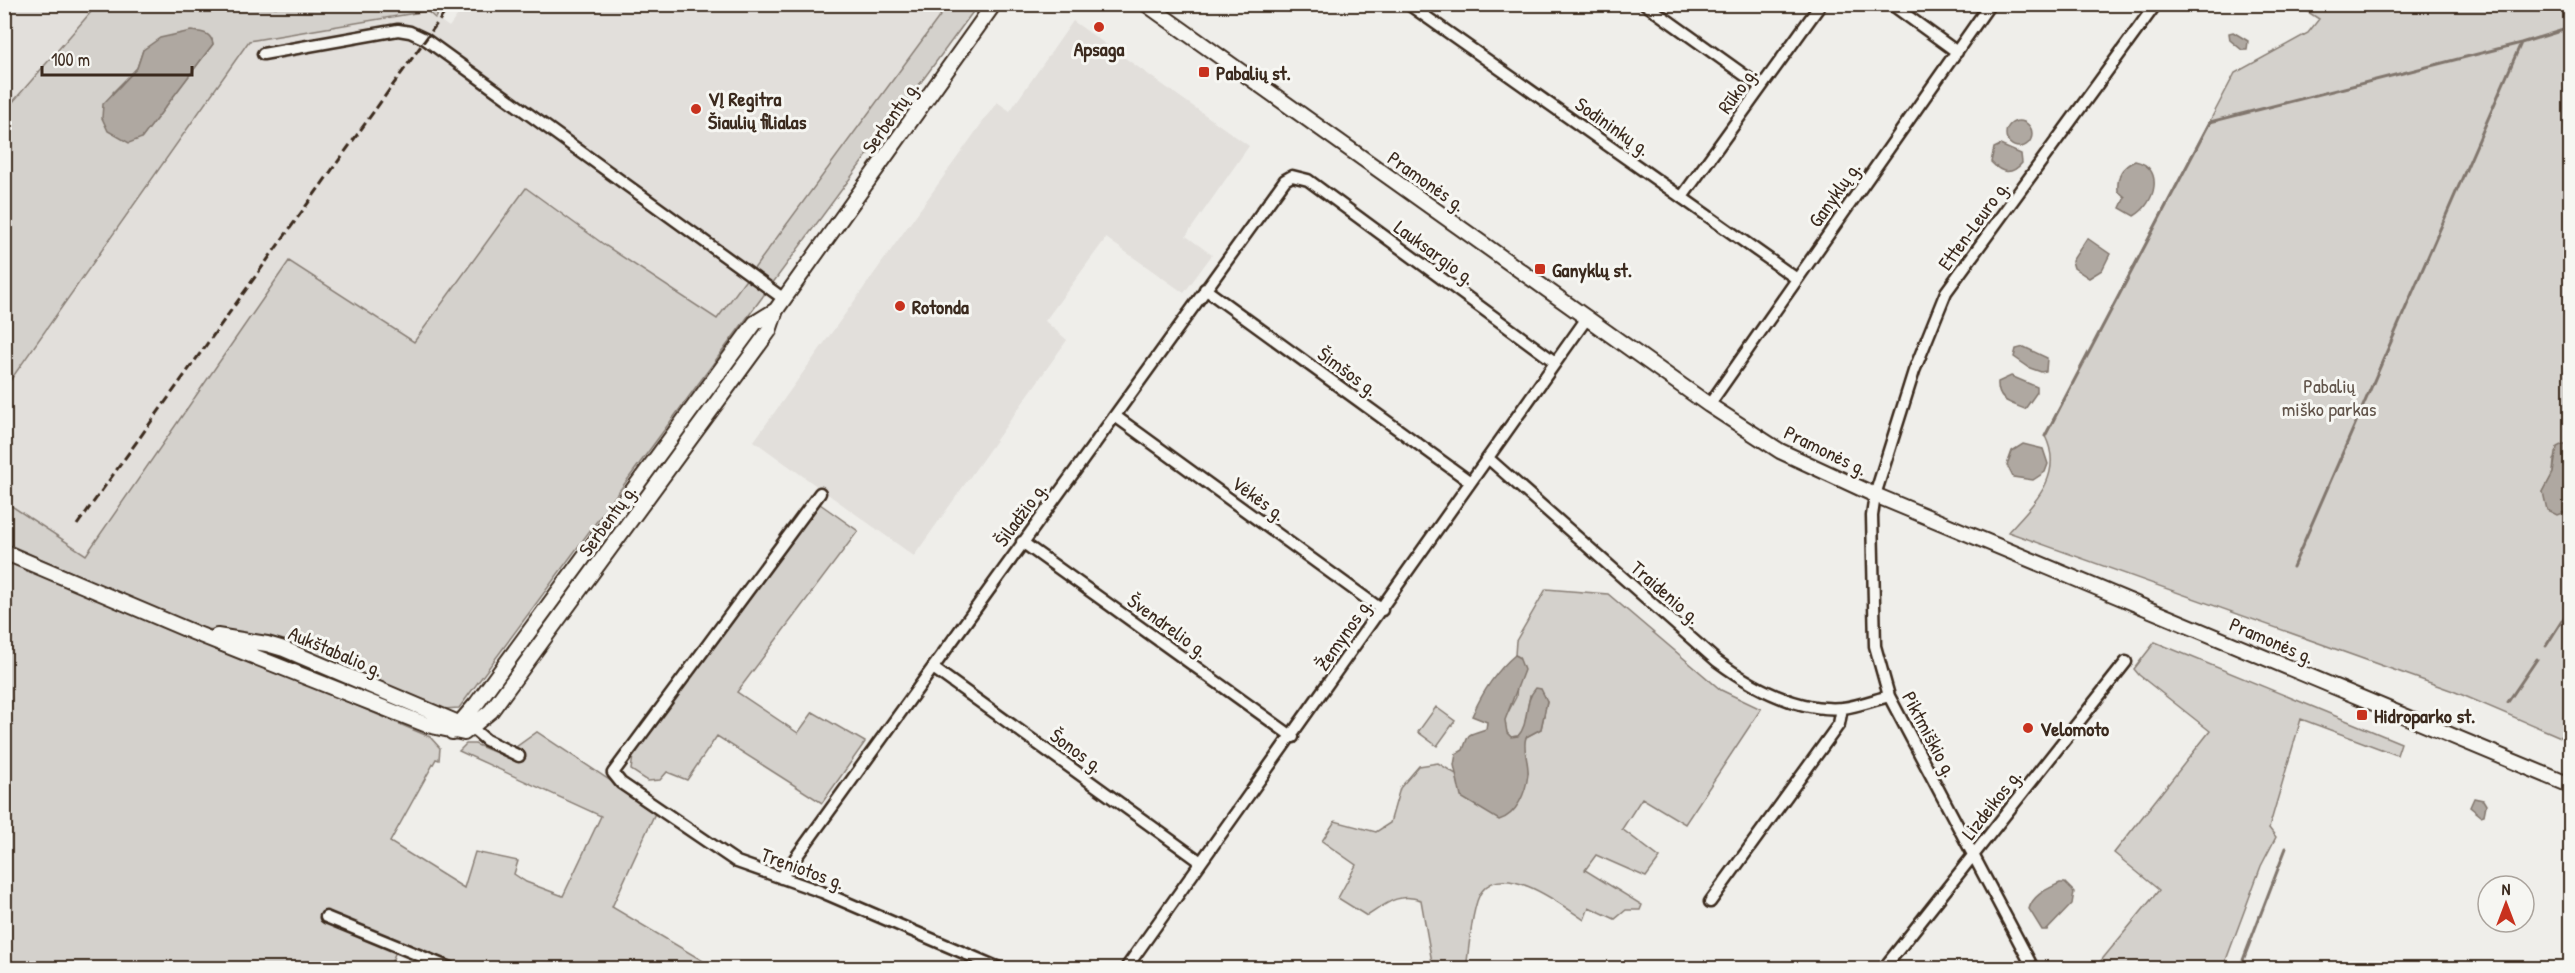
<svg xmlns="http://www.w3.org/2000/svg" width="2575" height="973" viewBox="0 0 2575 973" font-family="'Patrick Hand',sans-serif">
	<rect width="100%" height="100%" fill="#efeeea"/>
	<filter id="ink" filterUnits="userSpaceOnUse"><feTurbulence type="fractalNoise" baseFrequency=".0167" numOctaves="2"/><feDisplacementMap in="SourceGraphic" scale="12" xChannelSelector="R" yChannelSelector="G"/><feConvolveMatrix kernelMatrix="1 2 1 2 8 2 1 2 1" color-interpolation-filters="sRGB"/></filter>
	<g filter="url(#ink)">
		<path fill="#e2dfdb" d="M 5,5 L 97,5 L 5,111 Z
			M 465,5 L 948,5 L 717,319 L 606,246 L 526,188 L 414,342 L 289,261 L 86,555 L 5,501 L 5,389 L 250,41 L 427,11 L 449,27 Z
			M 1073,21 L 1249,146 L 1186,236 L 1212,255 L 1184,293 L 1106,238 L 1045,321 L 1067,340 L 914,556 L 754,441 L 997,102 L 1010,111 Z"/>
		<path fill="#d4d1cc" stroke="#887e75" stroke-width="1.5" fill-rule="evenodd" d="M 191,4 L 214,8 L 445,5 L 435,18 L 427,11 L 249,41 L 5,388 L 5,111 L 97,5 ZM 212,39 L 213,44 L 142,138 L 113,92 L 137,68 L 143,50 Z
			M 948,5 L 978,5 L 459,708 L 443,709 L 291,647 L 269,640 L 197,627 L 5,543 L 4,501 L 86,555 L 289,261 L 414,342 L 526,188 L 606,246 L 717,319 Z
			M 2297,5 L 2570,5 L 2570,444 L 2554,460 L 2553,473 L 2543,492 L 2565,514 L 2570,510 L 2570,741 L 2453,691 L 2008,532 C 2033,504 2065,476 2045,436 L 2235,73 L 2308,33 L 2319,19 Z
			M 820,504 L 858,531 L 737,692 L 798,733 L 813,712 L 865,742 L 822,803 L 717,736 L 687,780 L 667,772 L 660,780 L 648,781 L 631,770 L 633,756 Z
			M 4,555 L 430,737 L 440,748 L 439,760 L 436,759 L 390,842 L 464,888 L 475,852 L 518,861 L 514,874 L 526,882 L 563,896 L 601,816 L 459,751 L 466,744 L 475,744 L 511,759 L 516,747 L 537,732 L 656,811 L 612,907 L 715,968 L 465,968 L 400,942 L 389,968 L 5,968 Z
			M 1546,589 L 1608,594 L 1721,690 L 1761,709 L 1685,824 L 1642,798 L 1622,829 L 1660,858 L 1646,877 L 1596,855 L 1585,870 L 1642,905 L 1640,910 L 1626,910 L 1615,919 L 1589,907 L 1584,920 C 1562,905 1505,861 1482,891 C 1472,903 1469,951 1466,968 L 1433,968 L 1421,900 C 1398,892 1386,904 1367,916 L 1338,898 L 1356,865 L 1322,841 L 1335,821 L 1376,832 L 1390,823 L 1400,788 L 1419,766 L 1438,763 L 1456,774 L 1462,797 L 1528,773 L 1523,746 L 1526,737 L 1541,729 L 1547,701 L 1530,695 L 1524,729 L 1518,736 L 1511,737 L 1507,733 L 1504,720 L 1516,697 L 1519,657 L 1515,655 L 1516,641 Z
			M 2155,642 L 2401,743 L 2397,755 L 2301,719 L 2269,828 L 2276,837 L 2261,866 L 2223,968 L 2095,968 L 2159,890 L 2114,853 L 2210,731 L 2139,675 L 2134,669 Z
			M 1436,707 L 1455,721 L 1437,746 L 1418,732 Z"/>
		<path fill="#afa8a1" stroke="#81766d" stroke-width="1.5" d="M 191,31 C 201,32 211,32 213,44 L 142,138 L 129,143 L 108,131 L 102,118 L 103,104 L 137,68 L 143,50 L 160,38 Z
			M 2233,32 L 2248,41 L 2247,50 L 2242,50 L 2230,40 L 2229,33 Z
			M2006 134a13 13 0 1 1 26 0a13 13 0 1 1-26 0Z
			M 2000,145 L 2021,154 L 2022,163 C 2012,175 2002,174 1991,162 L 1994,148 Z
			M 2135,161 C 2165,167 2156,204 2134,216 L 2120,208 L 2125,197 L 2118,191 C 2117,176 2121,167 2135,161 Z
			M 2087,238 L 2110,254 L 2102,270 L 2089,278 L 2074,268 L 2072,261 Z
			M 2024,347 L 2047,358 L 2046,371 L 2041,372 L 2030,368 L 2014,357 L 2016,349 Z
			M 2011,376 L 2037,387 L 2037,392 L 2025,409 C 2010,403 1997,401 1998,382 Z
			M 2023,444 L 2043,449 L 2048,464 L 2045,472 L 2033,480 L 2013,477 L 2007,465 L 2012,451 Z
			M 2563,444 L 2570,444 L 2570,469 L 2566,473 L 2570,475 L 2570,510 L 2557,515 L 2547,510 L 2543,492 L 2553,473 L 2557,447 Z
			M 1515,655 L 1519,657 L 1524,670 L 1505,720 L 1507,733 L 1511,737 L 1518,736 C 1530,723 1523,702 1536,688 L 1541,689 L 1547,701 L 1541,729 L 1526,737 C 1522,750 1529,761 1528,774 C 1526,792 1517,815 1499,820 L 1461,797 L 1454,765 L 1456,754 L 1463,750 C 1470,730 1467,736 1486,729 L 1487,722 L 1472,716 C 1482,693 1496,671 1515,655 Z
			M 2474,798 L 2483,800 L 2486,805 L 2484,815 L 2481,816 L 2470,807 Z
			M 2060,883 L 2065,883 L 2074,892 L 2072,904 L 2047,930 L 2042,930 L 2029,909 C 2033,894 2048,889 2060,883 Z"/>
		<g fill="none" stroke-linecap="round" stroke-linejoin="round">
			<path stroke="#81766d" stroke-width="3" d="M 2045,436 L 2210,122 L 2521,43 L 2570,28
				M 2293,567 L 2521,43
				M 2546,646 L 2570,608
				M 2508,702 L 2537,659
				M 2240,968 L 2286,848"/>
			<g stroke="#3b2a1e" stroke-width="15">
				<path id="minor" d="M 1408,4 L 1797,279
					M 1645,4 L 1761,87
					M 1891,4 L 1957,52
					M 263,54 L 398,30 L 410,32 L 425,39 L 784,299
					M 1682,197 L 1821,4
					M 1205,289 L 1469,481
					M 1709,405 L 1990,4
					M 1115,416 L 1382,610
					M 1489,459 L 1717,661 C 1752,687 1797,712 1843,708 C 1858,706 1874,700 1889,696
					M 820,493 L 613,773 L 621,783 L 737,862 L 822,892 L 999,968
					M 1022,542 L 1293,737
					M 933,668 L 1201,862
					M 472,728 L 486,740 L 519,756
					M 781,878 L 1285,180 L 1292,176 L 1308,180 L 1555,362
					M 1710,902 L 1839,724 L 1842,708
					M 326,917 L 450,968
					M 1126,968 L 1587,318
					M 1884,968 L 2126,662
					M 2033,968 L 1889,696 L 1875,646 L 1872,516 L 1875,495 L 1914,371 L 1946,292 L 2156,4"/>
			</g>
			<g stroke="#3b2a1e" stroke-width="18">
				<path id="major" d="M 1146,4 L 1709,405 L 1780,451 L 1875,495 L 2570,785
					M 4,552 L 195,633 L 427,725 L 464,733 L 491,711 L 769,331 L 776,310 L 994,4
					M 217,636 L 267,644 L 284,649 L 463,725
					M 452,732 L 477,703 L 755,323 L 776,310"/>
			</g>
			<use href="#minor" stroke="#f6f6f2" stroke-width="10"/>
			<use href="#major" stroke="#f6f6f2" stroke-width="14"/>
			<path stroke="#3b2a1e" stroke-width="3" stroke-dasharray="9 4.5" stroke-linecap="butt" d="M 77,525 L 451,4"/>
		</g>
	</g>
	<g fill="#c8321e" stroke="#f6f6f2" stroke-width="2">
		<circle cx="1099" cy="27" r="6"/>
		<rect x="1198" y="66" width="12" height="12" rx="3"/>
		<circle cx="696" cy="109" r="6"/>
		<rect x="1534" y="263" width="12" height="12" rx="3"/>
		<circle cx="900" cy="306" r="6"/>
		<rect x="2356" y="709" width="12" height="12" rx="3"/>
		<circle cx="2028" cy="728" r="6"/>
	</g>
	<g text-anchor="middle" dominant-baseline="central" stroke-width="6" stroke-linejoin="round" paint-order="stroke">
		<g font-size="20" font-weight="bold" fill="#3b2a1e" stroke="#f6f6f2" text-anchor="start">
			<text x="1099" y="48" text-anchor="middle">Apsaga</text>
			<text x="1216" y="72">Pabalių st.</text>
			<text x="708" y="98">VĮ Regitra<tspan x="708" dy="23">Šiaulių filialas</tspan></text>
			<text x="1552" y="269">Ganyklų st.</text>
			<text x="912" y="306">Rotonda</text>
			<text x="2374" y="715">Hidroparko st.</text>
			<text x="2040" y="728">Velomoto</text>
		</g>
		<g font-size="20" fill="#3b2a1e" stroke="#f6f6f2">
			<text transform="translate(1737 90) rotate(-54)">Rūko g.</text>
			<text transform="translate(890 117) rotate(-55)">Serbentų g.</text>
			<text transform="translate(1613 126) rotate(35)">Sodininkų g.</text>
			<text transform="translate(1427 181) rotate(35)">Pramonės g.</text>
			<text transform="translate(1834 194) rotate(-55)">Ganyklų g.</text>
			<text transform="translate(1973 225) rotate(-54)">Etten-Leuro g.</text>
			<text transform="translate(1435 252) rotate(36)">Lauksargio g.</text>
			<text transform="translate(1348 371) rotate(36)">Šimšos g.</text>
			<text transform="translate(1826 450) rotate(26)">Pramonės g.</text>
			<text transform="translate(1259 498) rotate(36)">Vėkės g.</text>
			<text transform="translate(1020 514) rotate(-54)">Šiladžio g.</text>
			<text transform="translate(607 520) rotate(-54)">Serbentų g.</text>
			<text transform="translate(1666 592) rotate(41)">Traidenio g.</text>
			<text transform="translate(1168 625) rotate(36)">Švendrelio g.</text>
			<text transform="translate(1343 634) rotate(-55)">Žemynos g.</text>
			<text transform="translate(2272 640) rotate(23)">Pramonės g.</text>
			<text transform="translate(336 651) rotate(23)">Aukštabalio g.</text>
			<text transform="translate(1930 734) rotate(62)">Piktmiškio g.</text>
			<text transform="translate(1077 750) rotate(36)">Šonos g.</text>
			<text transform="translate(1991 804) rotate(-52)">Lizdeikos g.</text>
			<text transform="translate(803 868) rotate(20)">Treniotos g.</text>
		</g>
		<g font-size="20" fill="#61544a" stroke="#f6f6f2">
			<text x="2329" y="385">Pabalių<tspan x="2329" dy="23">miško parkas</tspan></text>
		</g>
	</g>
	<rect width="2575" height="973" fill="none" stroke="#f6f6f2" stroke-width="24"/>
	<rect x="12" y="12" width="2551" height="949" fill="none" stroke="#3b2a1e" stroke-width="2" filter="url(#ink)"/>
	<g transform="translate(2506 904)"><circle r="28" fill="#f6f6f2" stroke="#aba49d" stroke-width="1.5"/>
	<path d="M0-4.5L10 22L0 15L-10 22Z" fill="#c8321e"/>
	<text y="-9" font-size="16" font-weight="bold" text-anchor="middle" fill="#3b2a1e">N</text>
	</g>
	<path d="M42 66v9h150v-9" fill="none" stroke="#3b2a1e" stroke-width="3"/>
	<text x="51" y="66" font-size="18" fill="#3b2a1e" stroke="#f6f6f2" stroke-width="4.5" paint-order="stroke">100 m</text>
</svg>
